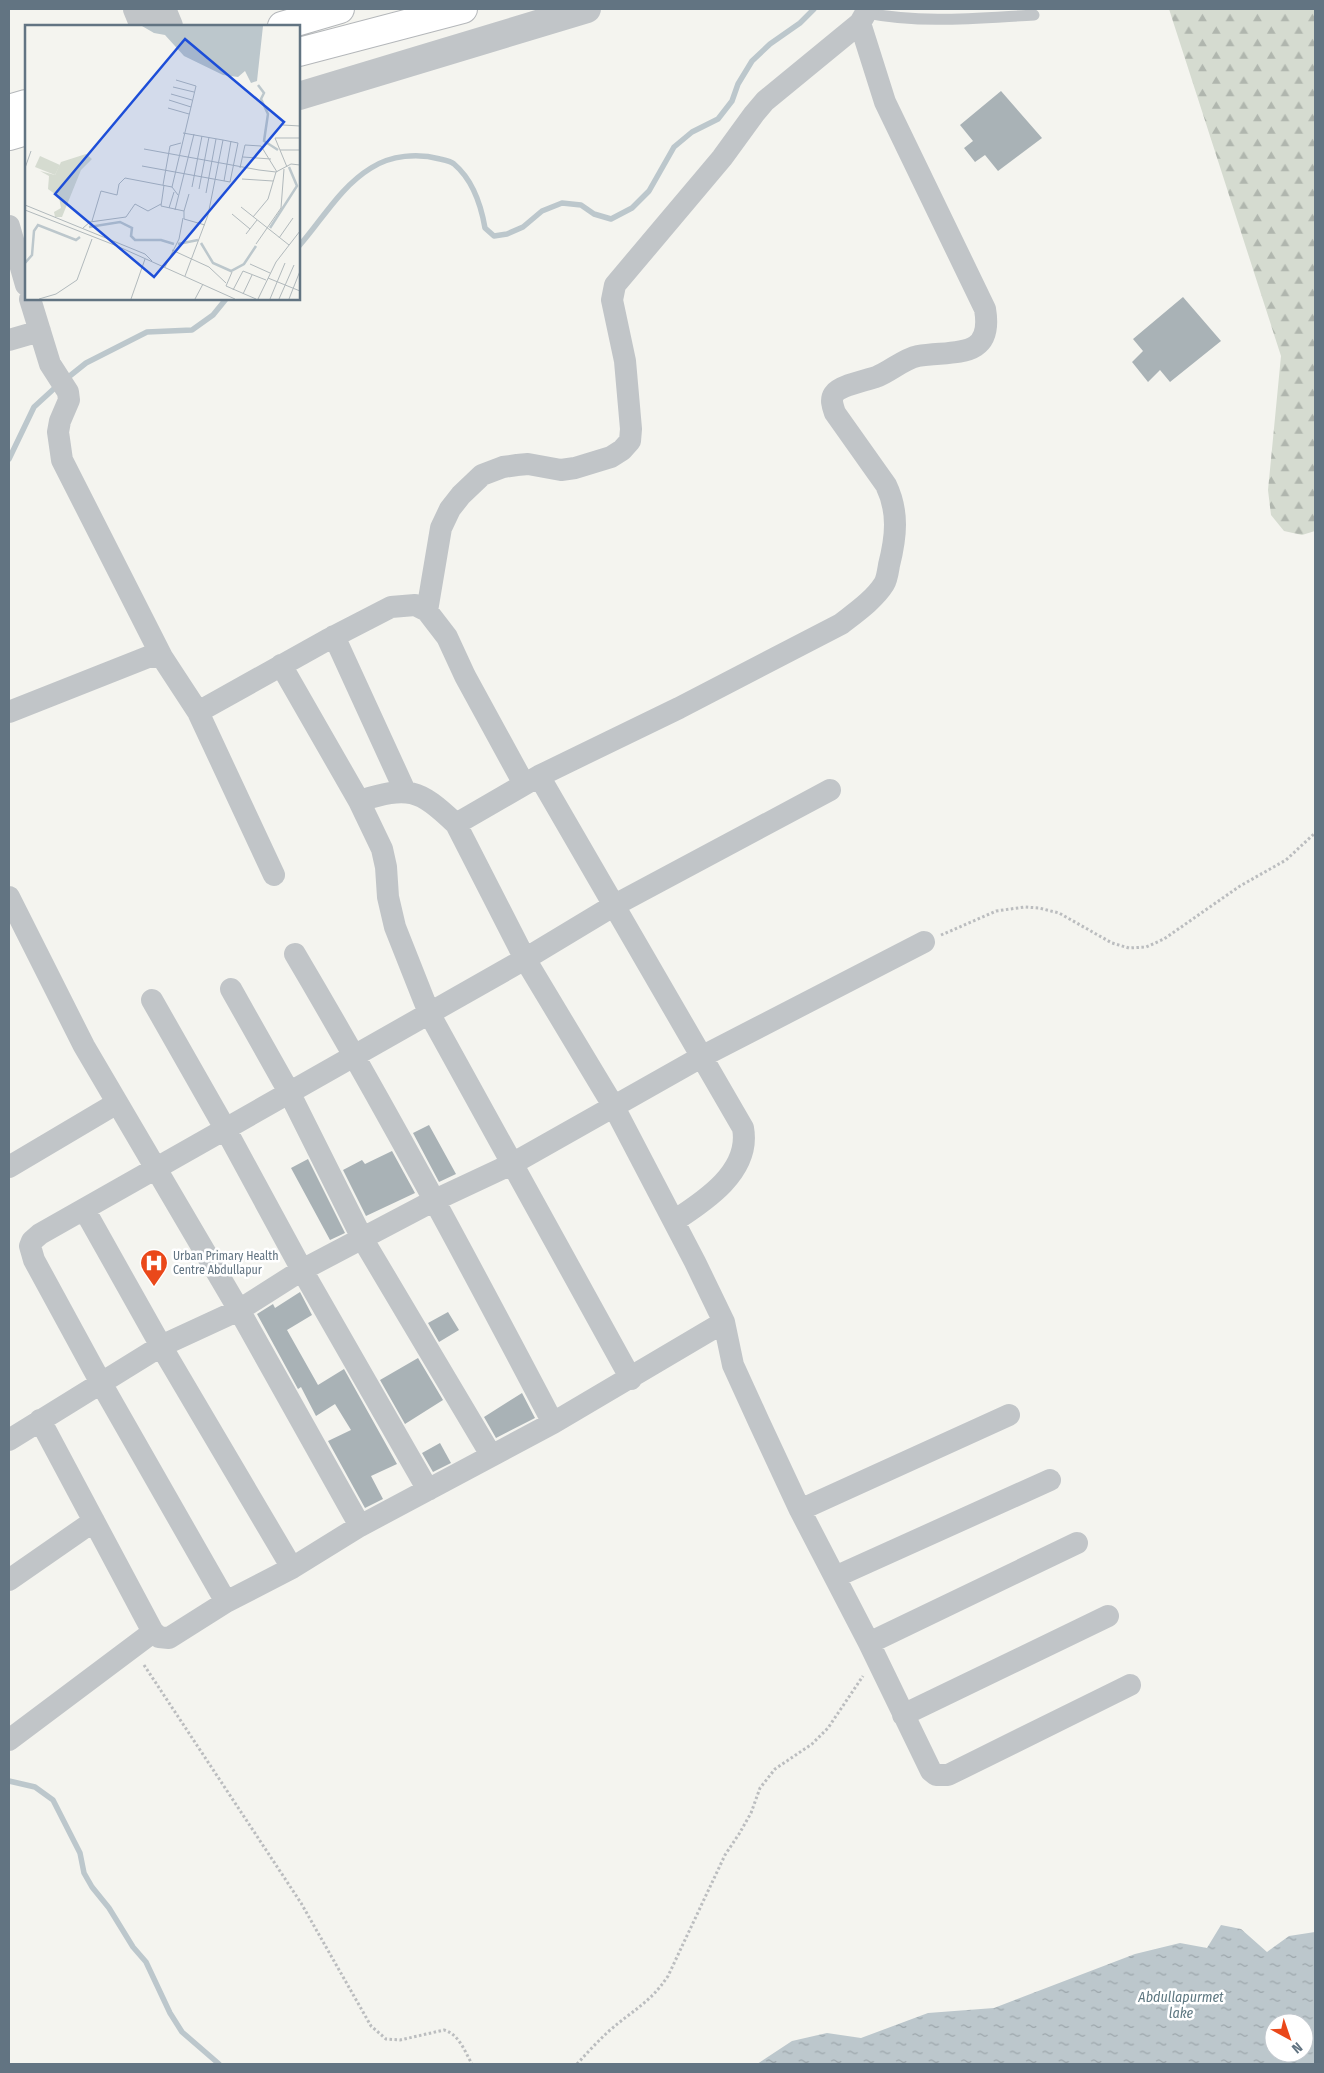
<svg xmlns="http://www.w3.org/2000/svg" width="1324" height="2073" viewBox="0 0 1324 2073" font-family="'Fira Sans Condensed',sans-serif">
	<defs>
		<pattern id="forest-firs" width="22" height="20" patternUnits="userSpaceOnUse" patternTransform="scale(1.25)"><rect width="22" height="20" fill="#d5dbd0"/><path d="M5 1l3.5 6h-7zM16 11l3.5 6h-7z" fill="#b0b6ae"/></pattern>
		<pattern id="water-ripples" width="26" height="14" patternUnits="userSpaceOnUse" patternTransform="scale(1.25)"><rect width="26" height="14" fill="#bcc7cc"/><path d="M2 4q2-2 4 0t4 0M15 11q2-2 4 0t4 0" fill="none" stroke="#9ca6ab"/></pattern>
	</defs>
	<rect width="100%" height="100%" fill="#f4f4ef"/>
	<path fill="url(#forest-firs)" d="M 1169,9 L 1315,9 L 1315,531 L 1302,535 L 1284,531 L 1271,515 L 1268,490 L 1281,356 Z"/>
	<path fill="url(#water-ripples)" fill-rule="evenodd" d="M 1221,1925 L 1241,1929 L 1267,1952 L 1289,1936 L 1315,1932 L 1315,2064 L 757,2064 L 792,2041 L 827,2033 L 861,2038 L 928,2013 L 994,2008 L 1135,1954 L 1180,1943 L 1207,1948 ZM 1274,2023 L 1304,2023 L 1304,2053 L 1274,2053 Z"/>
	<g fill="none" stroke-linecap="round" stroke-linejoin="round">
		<path stroke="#bcc7cc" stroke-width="5.5" d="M 299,246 C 322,220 340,187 371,168 C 391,155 418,153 440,159 C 445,160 451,161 454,164 C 473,180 481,205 485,228 L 494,236 L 507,234 L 523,227 L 542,211 L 562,203 L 581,205 L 594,214 L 611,219 L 632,208 L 649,191 L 674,147 L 692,132 L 718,119 L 732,101 L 738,84 L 752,61 L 770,44 L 800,23 L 814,9
			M 66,379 L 86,363 L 147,332 L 192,330 L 213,315 L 226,299
			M 9,459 L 34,407 L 58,385
			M 9,1781 L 35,1787 L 53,1800 L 80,1853 L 84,1873 L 92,1887 L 109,1908 L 133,1947 L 146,1962 L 170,2013 L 182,2032 L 219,2064"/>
	</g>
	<path fill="#a9b2b6" d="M 1001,91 L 1042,138 L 998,171 L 985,155 L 975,162 L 964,148 L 973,141 L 960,125 Z
		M 1183,297 L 1221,341 L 1170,382 L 1160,370 L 1148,382 L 1132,362 L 1143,351 L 1133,339 Z
		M 429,1125 L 456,1174 L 439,1182 L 413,1133 Z
		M 392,1151 L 415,1193 L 366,1216 L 343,1170 L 362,1160 L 365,1164 Z
		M 308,1159 L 345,1233 L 330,1240 L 291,1168 Z
		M 300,1292 L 312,1315 L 287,1330 L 318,1385 L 344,1369 L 397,1464 L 371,1476 L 383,1499 L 365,1508 L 328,1441 L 351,1430 L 335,1404 L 316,1416 L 301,1387 L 298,1389 L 257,1314 L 273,1304 L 275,1308 Z
		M 448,1312 L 459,1330 L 439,1342 L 428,1323 Z
		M 418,1358 L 443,1400 L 405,1424 L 380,1380 Z
		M 522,1393 L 535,1418 L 496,1438 L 484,1417 Z
		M 440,1443 L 451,1463 L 433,1472 L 422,1453 Z"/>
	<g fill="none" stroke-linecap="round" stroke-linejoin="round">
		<g stroke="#b4b7ba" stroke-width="30">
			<path id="trunk" d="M 282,26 L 340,9
				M 299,52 L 463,9
				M 9,109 L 26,104
				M 9,136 L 26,131"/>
		</g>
		<path stroke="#bbbdbf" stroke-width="3" stroke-dasharray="2.5 2.5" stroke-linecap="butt" d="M 941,935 L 996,911 L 1025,907 L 1039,908 L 1059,913 L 1112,943 L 1129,948 L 1146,947 L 1164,939 L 1240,886 L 1286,860 L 1315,833
			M 144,1665 L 301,1903 L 371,2026 L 386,2039 L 400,2040 L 444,2030 C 459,2034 465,2052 472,2064
			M 577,2064 C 587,2053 598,2041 609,2031 C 633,2010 650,2003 668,1976 L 725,1855 L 739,1834 L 751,1813 L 760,1788 L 775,1769 L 812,1744 L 828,1728 L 863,1676"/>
		<path stroke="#c1c5c8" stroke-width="11" d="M 867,13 C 922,24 978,18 1034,15"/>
		<path stroke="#c1c5c8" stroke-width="22" d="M 9,226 L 26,285
			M 30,299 L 50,364 L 68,392 L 69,400 L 60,421 L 58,432 L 62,460 L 162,657
			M 9,340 L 40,331
			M 427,611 L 441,528 L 450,509 L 461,495 L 482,475 L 503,467 L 517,465 L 528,464 L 561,470 L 575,468 L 611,457 L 622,450 L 630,441 L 631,429 L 625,361 L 612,300 L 615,285 L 722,158 L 754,114 L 765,101 L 860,23 L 868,9
			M 334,636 L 405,791
			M 281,665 L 359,801 L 382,849 L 386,867 L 388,897 L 395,927 L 429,1013 L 631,1379
			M 9,712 L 148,657 L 162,657 L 198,712 L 327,640 L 391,607 L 415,605 L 427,611 L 447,637 L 465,676 L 524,784
			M 198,712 L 274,875
			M 539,776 L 743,1128 C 751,1171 705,1201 674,1221
			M 359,801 C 409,786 418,788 456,824 L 525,959 L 614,1107 L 695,1262 L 724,1322 L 733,1365 L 759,1422 L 800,1510 L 869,1643 L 931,1771 L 936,1775 L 948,1775 L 1130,1685
			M 456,824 L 539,776 L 679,708 L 841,624 C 855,613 874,600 884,584 C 887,579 888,571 889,565 C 896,537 899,512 886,485 L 835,413 C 833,407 830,400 834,394 C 839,386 866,380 876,377 C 890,372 903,359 918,356 C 952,350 994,361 985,309 L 885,102 L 860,23
			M 9,897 L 84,1046 L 239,1310 L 360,1526 L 553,1423 L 724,1322
			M 295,954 C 386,1108 470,1265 553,1423
			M 231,989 L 289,1092 L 362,1238 L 491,1455
			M 152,1000 L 226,1130 L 302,1270 L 428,1490
			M 9,1167 L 117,1103
			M 84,1209 L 161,1346 L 292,1568
			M 9,1440 L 161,1346 L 239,1310 L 302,1270 L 435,1200 L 512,1164 L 703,1056 L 924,942
			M 800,1510 L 1009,1415
			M 360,1526 L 292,1568 L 226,1602 L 101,1383 L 34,1260 L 30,1246 L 32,1241 L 40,1234 L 525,959 L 613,906 L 830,790
			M 835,1577 L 1050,1480
			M 9,1580 L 94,1521
			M 153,1632 L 159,1637 L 169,1638 L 226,1602
			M 869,1643 L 1077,1543
			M 903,1715 L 1108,1616
			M 9,1740 L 153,1632 L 40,1420"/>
		<path stroke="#c1c5c8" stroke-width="28" d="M 137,9 L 144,26
			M 162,9 L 169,26
			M 299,96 L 587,9"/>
		<use href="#trunk" stroke="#fff" stroke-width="28"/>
	</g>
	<defs>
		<g id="hospital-pin" transform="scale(1.4375)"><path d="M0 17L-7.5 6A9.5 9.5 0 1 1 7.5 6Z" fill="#ea481a" stroke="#fff"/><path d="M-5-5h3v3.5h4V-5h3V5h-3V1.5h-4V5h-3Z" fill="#fff"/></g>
	</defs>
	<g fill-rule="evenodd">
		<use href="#hospital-pin" x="154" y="1263"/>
	</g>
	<g text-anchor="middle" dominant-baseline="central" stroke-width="5" stroke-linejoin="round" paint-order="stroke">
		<g font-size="12" fill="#627482" stroke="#fff" text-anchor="start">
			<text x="173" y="1256">Urban Primary Health<tspan x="173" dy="14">Centre Abdullapur</tspan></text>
		</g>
		<g font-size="14" font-style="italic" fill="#5d7780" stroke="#fff">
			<text x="1181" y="1997">Abdullapurmet<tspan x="1181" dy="16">lake</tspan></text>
		</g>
	</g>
	<g transform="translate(25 25)">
		<rect width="275" height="275" fill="#f4f4ef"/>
		<path d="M 61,129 L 67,134 L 56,145 L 37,192 L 30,192 L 29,187 L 36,183 L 34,172 L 23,164 L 24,151 L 15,146 L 30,150 L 36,137 Z" fill="#d5dbd0"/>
		<path d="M 15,131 L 35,140 L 30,150 L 10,142 Z" fill="#d5dbd0"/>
		<path d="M 117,1 L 238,1 L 232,56 L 226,58 L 220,46 L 213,52 L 198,50 L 159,31 L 140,10 L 129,8 Z" fill="#bcc7cc"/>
		<path fill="none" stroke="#bcc7cc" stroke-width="2.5" d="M 233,60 L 239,68 L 236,74 L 243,89 L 239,116 L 253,125M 64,202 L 95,197 L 107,203 L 106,211 L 110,215 L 136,215 L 149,219M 245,203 L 272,161 L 264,142M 176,218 L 188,238 L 206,246 L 219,239 L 231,221M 153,219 L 173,215M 0,238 L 7,230 L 9,206 L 13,200 L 51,215 L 55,212"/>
		<path fill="none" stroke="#b1b9bc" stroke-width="1" d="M 151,55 L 171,61 L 147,162 L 153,170M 148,62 L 169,67M 146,69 L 167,75M 144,75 L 166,82M 143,83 L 164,89M 258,100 L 275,101M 158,108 L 198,115 L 183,190 L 160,251M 119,124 L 234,145 L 251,147 L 266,139 L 275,140M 255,125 L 275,125M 218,132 L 246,134M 117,141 L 205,157 L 213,118 L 198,115M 262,142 L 250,113 L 275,113M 0,143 L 6,126M 215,143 L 220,120 L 236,121 L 252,147M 217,154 L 248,156M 199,156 L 206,116M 138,160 L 145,121 L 156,118M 139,160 L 136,181 L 159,186 L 159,194 L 180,200M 167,162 L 177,111M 174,164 L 184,112M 181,168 L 191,114M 0,180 L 120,229 L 127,236M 216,182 L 264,220M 144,183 L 149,167M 0,185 L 92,221 L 210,274M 150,185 L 169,109M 159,186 L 164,169M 207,189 L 225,204M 228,192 L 243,174 L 251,147M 67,196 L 76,166 L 92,170 L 94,159 L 100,153 L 147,162M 58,203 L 65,197 L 101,192 L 110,179 L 123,186 L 136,179M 221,209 L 232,195M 254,213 L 268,193M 231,219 L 256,183 L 259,144M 147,225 L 184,242 L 201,258M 225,239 L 245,248M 140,242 L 154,214 L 158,193M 207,247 L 201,261 L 231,274M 243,253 L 275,266M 208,265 L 218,246 L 241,255M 218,269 L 227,250M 14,274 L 31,269 L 52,255 L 67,214M 106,274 L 120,234M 170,274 L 178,259M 233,274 L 251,237 L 275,206M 245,274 L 260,238M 254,274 L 269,240M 264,274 L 275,246"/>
		<path fill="#1d4ed8" fill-opacity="0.15" stroke="#1d4ed8" stroke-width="2.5" d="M 160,14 L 259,97 L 129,252 L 30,169 Z"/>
		<rect width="275" height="275" fill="none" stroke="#627482" stroke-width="2.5"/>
	</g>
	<rect width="1324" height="2073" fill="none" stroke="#627482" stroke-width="20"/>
	<g transform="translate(1289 2038) rotate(140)"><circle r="24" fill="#ffffff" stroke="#c0c7cd"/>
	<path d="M0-4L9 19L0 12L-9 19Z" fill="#ea481a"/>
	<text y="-8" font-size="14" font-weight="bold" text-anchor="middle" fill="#627482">N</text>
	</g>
</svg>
